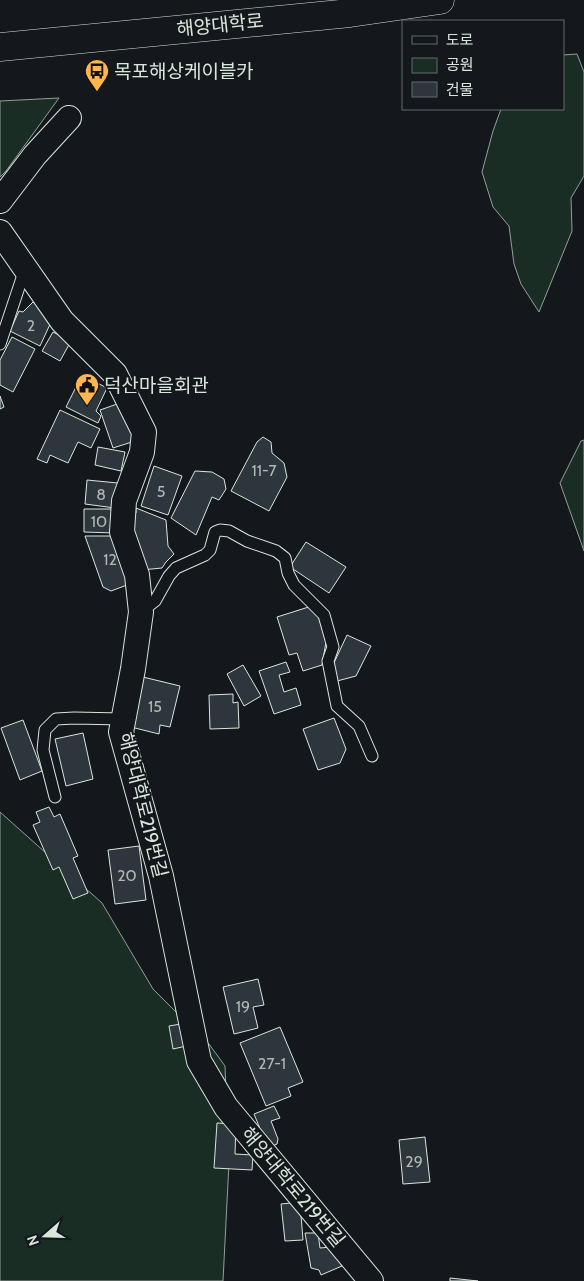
<svg xmlns="http://www.w3.org/2000/svg" width="584" height="1281" viewBox="0 0 584 1281" font-family="Cabin,'Noto Sans KR',sans-serif">
	<rect width="100%" height="100%" fill="#14181c"/>
	<path fill="#1a2d24" stroke="#939e99" d="M 577,54 L 584,72 L 584,176 L 571,198 L 572,231 L 539,312 L 521,284 L 514,264 L 509,226 L 493,207 L 482,172 L 493,131 L 501,109 L 563,109 L 563,55 Z
		M 59,98 L 6,171 L 0,177 L 0,101 Z
		M 584,440 L 584,551 L 560,483 L 581,441 Z
		M 0,812 L 102,903 L 153,989 L 177,1013 L 184,1040 L 209,1044 L 225,1066 L 229,1163 L 223,1281 L 0,1281 Z"/>
	<path fill="#2c363c" stroke="#d8e6dc" d="M 33,302 L 52,320 L 40,346 L 10,331 L 19,311 L 23,312 Z
		M 53,332 L 71,341 L 60,361 L 42,351 Z
		M 12,337 L 35,349 L 13,392 L 0,385 L 0,360 Z
		M 82,375 L 107,388 L 96,411 L 101,416 L 98,423 L 66,407 Z
		M 0,396 L 4,407 L 0,409 Z
		M 123,402 L 135,441 L 113,448 L 100,410 Z
		M 60,410 L 100,429 L 91,448 L 78,442 L 68,463 L 50,455 L 47,463 L 37,459 Z
		M 263,437 L 271,442 L 272,453 L 284,463 L 287,477 L 269,511 L 231,491 L 257,442 Z
		M 98,447 L 125,452 L 121,471 L 95,465 Z
		M 154,466 L 182,476 L 168,515 L 141,506 Z
		M 195,471 L 212,472 L 224,479 L 226,489 L 219,500 L 212,497 L 196,535 L 171,518 Z
		M 87,480 L 118,483 L 115,508 L 85,504 Z
		M 136,508 L 166,520 L 168,546 L 174,554 L 166,562 L 162,568 L 141,570 L 127,513 L 136,513 Z
		M 84,509 L 115,509 L 115,533 L 84,532 Z
		M 85,536 L 118,536 L 135,582 L 111,591 L 103,587 Z
		M 306,542 L 346,567 L 329,593 L 290,567 Z
		M 315,605 L 326,642 L 322,665 L 303,671 L 297,653 L 289,655 L 277,617 Z
		M 347,635 L 371,646 L 356,676 L 337,681 L 333,665 Z
		M 286,662 L 290,672 L 279,675 L 284,692 L 296,688 L 301,705 L 274,714 L 259,671 Z
		M 243,665 L 261,696 L 244,706 L 227,674 Z
		M 143,677 L 180,686 L 170,727 L 160,725 L 159,734 L 131,727 Z
		M 233,694 L 233,703 L 238,702 L 239,728 L 210,729 L 209,695 Z
		M 334,718 L 346,749 L 340,763 L 318,770 L 303,729 Z
		M 23,720 L 42,771 L 20,780 L 1,728 Z
		M 83,733 L 93,779 L 66,786 L 55,739 Z
		M 49,807 L 54,817 L 60,814 L 78,856 L 73,858 L 88,893 L 73,899 L 59,867 L 53,870 L 33,825 L 40,822 L 36,812 Z
		M 139,846 L 146,900 L 115,904 L 108,850 Z
		M 258,979 L 264,1005 L 253,1007 L 258,1028 L 234,1034 L 223,987 Z
		M 187,1023 L 191,1045 L 173,1049 L 169,1026 Z
		M 280,1027 L 303,1082 L 288,1088 L 291,1096 L 266,1106 L 240,1043 Z
		M 274,1106 L 280,1118 L 271,1121 L 278,1139 L 277,1144 L 268,1148 L 254,1114 Z
		M 217,1123 L 236,1124 L 235,1154 L 253,1155 L 252,1170 L 214,1168 Z
		M 425,1137 L 430,1182 L 403,1184 L 399,1140 Z
		M 300,1202 L 303,1240 L 285,1241 L 281,1204 Z
		M 305,1233 L 318,1233 L 320,1248 L 331,1247 L 342,1266 L 321,1275 L 319,1270 L 311,1268 Z
		M 450,1278 L 478,1281 L 450,1281 Z"/>
	<g fill="none" stroke-linecap="round" stroke-linejoin="round">
		<g stroke="#d8e6dc" stroke-width="13">
			<path id="service" d="M 0,344 L 25,269
				M 141,612 L 155,601 L 169,576 L 176,568 L 205,555 L 210,550 L 215,532 L 220,530 L 229,531 L 247,541 L 276,551 L 285,558 L 288,573 L 294,585 L 324,615 L 333,647 L 328,661 L 337,706 L 359,726 L 372,756
				M 55,797 L 43,750 L 45,730 L 56,719 L 74,718 L 123,719"/>
		</g>
		<g stroke="#d8e6dc" stroke-width="26">
			<path id="minor" d="M 0,201 L 35,155 L 69,118
				M 0,232 L 62,321 L 115,374 L 144,432 L 142,452 L 124,501 L 122,532 L 137,575 L 141,612 L 133,669 L 121,732 L 161,876 L 199,1061 L 226,1107 L 371,1281"/>
		</g>
		<g stroke="#d8e6dc" stroke-width="29">
			<path id="tertiary" d="M 0,47 L 350,13 L 440,0"/>
		</g>
		<use href="#service" stroke="#14181c" stroke-width="11"/>
		<use href="#minor" stroke="#14181c" stroke-width="24"/>
		<use href="#tertiary" stroke="#14181c" stroke-width="28"/>
	</g>
	<defs>
		<g id="bus-pin" transform="scale(1.25)"><path d="M0 17L-7.5 6A9.5 9.5 0 1 1 7.5 6Z" fill="#ffb74d" stroke="#14181c"/><path d="M-5-6H5V4H4V6H2V4H-2V6H-4V4H-5ZM-3.5-4V0h7V-4ZM-3.5 1.2v1.5H-2V1.2ZM2 1.2v1.5H3.5V1.2Z" fill="#111"/></g>
		<g id="civic-pin" transform="scale(1.25)"><path d="M0 17L-7.5 6A9.5 9.5 0 1 1 7.5 6Z" fill="#ffb74d" stroke="#14181c"/><path d="M-.6-6.5H3V-4.5H.6V-3L4-1V1h2V6H-6V1h2V-1L-.6-3ZM-1.2 2.5V6h2.4V2.5Z" fill="#111"/></g>
	</defs>
	<g fill-rule="evenodd">
		<use href="#bus-pin" x="97" y="71"/>
		<use href="#civic-pin" x="87" y="385"/>
	</g>
	<g text-anchor="middle" dominant-baseline="central" stroke-width="4" stroke-linejoin="round" paint-order="stroke">
		<g font-size="16" fill="#adbab4">
			<text x="31" y="325">2</text>
			<text x="264" y="470">11-7</text>
			<text x="161" y="491">5</text>
			<text x="101" y="494">8</text>
			<text x="99" y="521">10</text>
			<text x="110" y="559">12</text>
			<text x="155" y="706">15</text>
			<text x="127" y="875">20</text>
			<text x="243" y="1006">19</text>
			<text x="272" y="1063">27-1</text>
			<text x="414" y="1161">29</text>
		</g>
		<g font-size="19" fill="#d8e6dc" stroke="#14181c">
			<text transform="translate(220 25) rotate(-6)">해양대학로</text>
			<text transform="translate(143 805) rotate(76)">해양대학로219번길</text>
			<text transform="translate(293 1187) rotate(50)">해양대학로219번길</text>
		</g>
		<g font-size="19" fill="#d8e6dc" stroke="#14181c" text-anchor="start">
			<text x="114" y="71">목포해상케이블카</text>
			<text x="104" y="385">덕산마을회관</text>
		</g>
	</g>
	<rect x="402" y="20" width="162" height="90" fill="#14181c" stroke="#626a69"/>
	<rect x="412" y="36" width="25" height="8" fill="#14181c" stroke="#626a69"/>
	<text x="446" y="45" font-size="15" fill="#d8e6dc">도로</text>
	<rect x="412" y="58" width="25" height="15" fill="#1a2d24" stroke="#626a69"/>
	<text x="446" y="70" font-size="15" fill="#d8e6dc">공원</text>
	<rect x="412" y="82" width="25" height="15" fill="#2c363c" stroke="#626a69"/>
	<text x="446" y="95" font-size="15" fill="#d8e6dc">건물</text>
	<g transform="translate(45 1236) rotate(250)" stroke="#14181c" stroke-width="4" paint-order="stroke">
	<path d="M0-4L9 19L0 12L-9 19Z" fill="#d8e6dc"/>
	<text y="-8" font-size="14" font-weight="bold" text-anchor="middle" fill="#d8e6dc">N</text>
	</g>
</svg>
